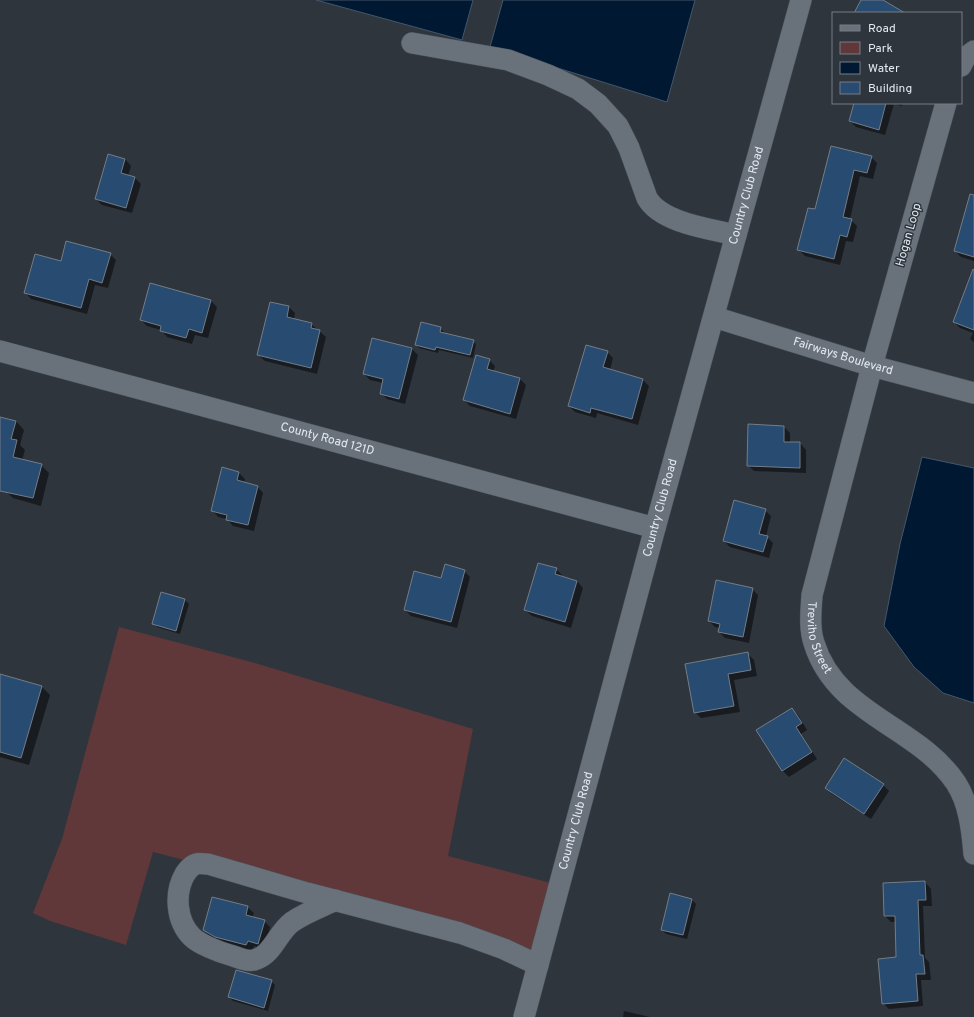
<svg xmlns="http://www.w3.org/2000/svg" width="974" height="1017" viewBox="0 0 974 1017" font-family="Overpass,sans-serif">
	<rect width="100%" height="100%" fill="#2e353d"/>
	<path fill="#60383a" d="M 119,627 L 255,663 L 473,729 L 448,856 L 551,883 L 533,950 L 153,852 L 126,945 L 50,921 L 33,913 L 62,839 Z"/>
	<path fill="#001832" stroke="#45576b" d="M 316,0 L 473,0 L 462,40 Z
		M 503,0 L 695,0 L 667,102 L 490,47 Z
		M 922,457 L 974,468 L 974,703 L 943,693 L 914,667 L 884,626 L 900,544 Z"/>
	<path fill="#0007" d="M 855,103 L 903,103 L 902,106 L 894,104 L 885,135 L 856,127 L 850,121 Z
		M 832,147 L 871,157 L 877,163 L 873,179 L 860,176 L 850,219 L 857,226 L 853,242 L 846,241 L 840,265 L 805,256 L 799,250 L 816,211 Z
		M 125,159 L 131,166 L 128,176 L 135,178 L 141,184 L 132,213 L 102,205 L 96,199 Z
		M 974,211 L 974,261 L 961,257 L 955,251 Z
		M 110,254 L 116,260 L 108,288 L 95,285 L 87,314 L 31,299 L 25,292 Z
		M 974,269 L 974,342 L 970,339 L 973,333 L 960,328 L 954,322 Z
		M 151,285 L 211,301 L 217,307 L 208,338 L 195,335 L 192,344 L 167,337 L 161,330 L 147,326 L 141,320 Z
		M 271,303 L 289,307 L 295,313 L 294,319 L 311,324 L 326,337 L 317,374 L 265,361 L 258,355 Z
		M 440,328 L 444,332 L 443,333 L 473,341 L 476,344 L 473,358 L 439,350 L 438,353 L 419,348 L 416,345 Z
		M 412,349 L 418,355 L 405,404 L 387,399 L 381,393 L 383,383 L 370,380 L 364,374 Z
		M 607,352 L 613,358 L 610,370 L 643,380 L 649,386 L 638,425 L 597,413 L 596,418 L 575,412 L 569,406 Z
		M 489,360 L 495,366 L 493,372 L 520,379 L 526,385 L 516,419 L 470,406 L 464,400 Z
		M 0,418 L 16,421 L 24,430 L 20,445 L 25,450 L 22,460 L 41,465 L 49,473 L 41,506 L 13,498 L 0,486 Z
		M 784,427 L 790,433 L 790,443 L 800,443 L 806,450 L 806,473 L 754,471 L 748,465 Z
		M 239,473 L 245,479 L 244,483 L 257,486 L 263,493 L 254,531 L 233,526 L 227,519 L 218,517 L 212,510 Z
		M 765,510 L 771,516 L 766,536 L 773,543 L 769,558 L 730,547 L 724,541 Z
		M 556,569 L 562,575 L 562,577 L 577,581 L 583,588 L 571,628 L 532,616 L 525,610 Z
		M 464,571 L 470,577 L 457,628 L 411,616 L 405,610 L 442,579 Z
		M 752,589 L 758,595 L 749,643 L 725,638 L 719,632 L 720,628 L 715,627 L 709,621 Z
		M 185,600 L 189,604 L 180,634 L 157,627 L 153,623 Z
		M 747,653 L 754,660 L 757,676 L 734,680 L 740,712 L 701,718 L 695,712 L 687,664 Z
		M 0,675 L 42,687 L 50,695 L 29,765 L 0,757 Z
		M 792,709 L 798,715 L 807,730 L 801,734 L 817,759 L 789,777 L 783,771 L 758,731 Z
		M 883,785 L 889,791 L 871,819 L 832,794 L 826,788 Z
		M 925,882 L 931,889 L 932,906 L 923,906 L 925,958 L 929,962 L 931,980 L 921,980 L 923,1006 L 889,1009 L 883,1003 L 897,958 L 896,922 L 891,922 L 885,916 Z
		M 670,895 L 692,900 L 696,904 L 687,939 L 666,934 L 662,930 Z
		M 247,907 L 254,913 L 252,918 L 264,921 L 270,927 L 264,949 L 254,946 L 252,951 L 222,943 L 210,936 L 204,930 Z
		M 271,981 L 275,985 L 268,1011 L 233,1001 L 229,997 Z
		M 624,1011 L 650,1017 L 623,1017 Z"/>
	<path fill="#274b71" stroke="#747d86" d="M 861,0 L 883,0 L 905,13 L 854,13 Z
		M 854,103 L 886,103 L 879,130 L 849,121 Z
		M 831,146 L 872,156 L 867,173 L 854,170 L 843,217 L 852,219 L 847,237 L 840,235 L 834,259 L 797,250 L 808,208 L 815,209 Z
		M 108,154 L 125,159 L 121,173 L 135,177 L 126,208 L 95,199 Z
		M 970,194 L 974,195 L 974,257 L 954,251 Z
		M 66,241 L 111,253 L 102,283 L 89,279 L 81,308 L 24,293 L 35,254 L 61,261 Z
		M 973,269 L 974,270 L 974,330 L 953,322 Z
		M 150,283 L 211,300 L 202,333 L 189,329 L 186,338 L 160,331 L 161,326 L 140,320 Z
		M 270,302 L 289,306 L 287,317 L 312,323 L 311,328 L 320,330 L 311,368 L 257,355 Z
		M 421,322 L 441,327 L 440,332 L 474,340 L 470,355 L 436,347 L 435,350 L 415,345 Z
		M 372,338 L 412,348 L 399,399 L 380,394 L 383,379 L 363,374 Z
		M 586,345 L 608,351 L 603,367 L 643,379 L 632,419 L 591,408 L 590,413 L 568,406 Z
		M 476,355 L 490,359 L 487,369 L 520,378 L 510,414 L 463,400 Z
		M 0,417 L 16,421 L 11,439 L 17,440 L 13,457 L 42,464 L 33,498 L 0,491 Z
		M 748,424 L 784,426 L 784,442 L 800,442 L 800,468 L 747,466 Z
		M 222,467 L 239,472 L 237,480 L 258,486 L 248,525 L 226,520 L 227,515 L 211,511 Z
		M 734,500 L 766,509 L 759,534 L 768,536 L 763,552 L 723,541 Z
		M 538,563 L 557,568 L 555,574 L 577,581 L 565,622 L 524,610 Z
		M 445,564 L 465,570 L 451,622 L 404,610 L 414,571 L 441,578 Z
		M 716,580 L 753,588 L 743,637 L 718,632 L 720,624 L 708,621 Z
		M 161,592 L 185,599 L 176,631 L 152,624 Z
		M 748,652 L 751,670 L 728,674 L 734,706 L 694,713 L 685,664 Z
		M 0,674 L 42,686 L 21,758 L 0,752 Z
		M 792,708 L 802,723 L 796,727 L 812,752 L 782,771 L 756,730 Z
		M 844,758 L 884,784 L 864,814 L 825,788 Z
		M 925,881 L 926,900 L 918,900 L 920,955 L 923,955 L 925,974 L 916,974 L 918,1001 L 882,1004 L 878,959 L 896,957 L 895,916 L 884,916 L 883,883 Z
		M 670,893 L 692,899 L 683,935 L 661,930 Z
		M 212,897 L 248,906 L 246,915 L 265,920 L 258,944 L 248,941 L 246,945 L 215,937 L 203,930 Z
		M 236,970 L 272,980 L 264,1008 L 228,997 Z"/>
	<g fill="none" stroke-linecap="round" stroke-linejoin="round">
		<g stroke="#4c5259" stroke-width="22">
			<g id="minor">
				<path d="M 412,43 L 508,60 L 548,75 L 578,89 L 598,104 L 618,126 L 629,148 L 647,198 C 661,223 711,229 736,235"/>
				<path d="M 961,66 L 965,58 L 974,51"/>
				<path id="s1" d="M 946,103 L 872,366 L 812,595 C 811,611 809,628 814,643 C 836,715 917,725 956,783 C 969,803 972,830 974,854"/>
				<path id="s2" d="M 714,317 L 872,366 L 974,393"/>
				<path id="s3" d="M 0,351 L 655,528"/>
				<path d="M 336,900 C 321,907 305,913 292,922 C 277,933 273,955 254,960 C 246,962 237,957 230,955 C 219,952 199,944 192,937 C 176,921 174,893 185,874 C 188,870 190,866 196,864 C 199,863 204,864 208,864 L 307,893 L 460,933 L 504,949 L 538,965"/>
				<path id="s4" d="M 524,1017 L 655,528 L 801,0"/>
			</g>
		</g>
		<use href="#minor" stroke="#69717b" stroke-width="21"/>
	</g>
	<g text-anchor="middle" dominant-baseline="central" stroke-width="3" stroke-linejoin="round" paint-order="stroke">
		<g font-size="12" fill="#e5eaef" stroke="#2e353d">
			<text stroke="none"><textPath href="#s4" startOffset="851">Country Club Road</textPath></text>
			<text transform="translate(909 235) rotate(-74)">Hogan Loop</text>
			<text stroke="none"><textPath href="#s2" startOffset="135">Fairways Boulevard</textPath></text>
			<text stroke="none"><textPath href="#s3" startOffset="339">County Road 121D</textPath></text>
			<text stroke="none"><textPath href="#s4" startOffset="527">Country Club Road</textPath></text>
			<text stroke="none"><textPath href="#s1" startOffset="554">Treviho Street</textPath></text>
			<text stroke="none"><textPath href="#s4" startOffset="203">Country Club Road</textPath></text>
		</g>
	</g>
	<rect x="832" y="12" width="130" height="92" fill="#2e353d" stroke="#777d84"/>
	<rect x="840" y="25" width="20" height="6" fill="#69717b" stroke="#777d84"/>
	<text x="868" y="32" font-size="12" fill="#e5eaef">Road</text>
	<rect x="840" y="42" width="20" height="12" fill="#60383a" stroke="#777d84"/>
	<text x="868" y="52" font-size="12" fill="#e5eaef">Park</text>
	<rect x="840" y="62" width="20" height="12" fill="#001832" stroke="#777d84"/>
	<text x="868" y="72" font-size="12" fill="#e5eaef">Water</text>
	<rect x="840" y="82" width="20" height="12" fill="#274b71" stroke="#777d84"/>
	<text x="868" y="92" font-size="12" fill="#e5eaef">Building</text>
</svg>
